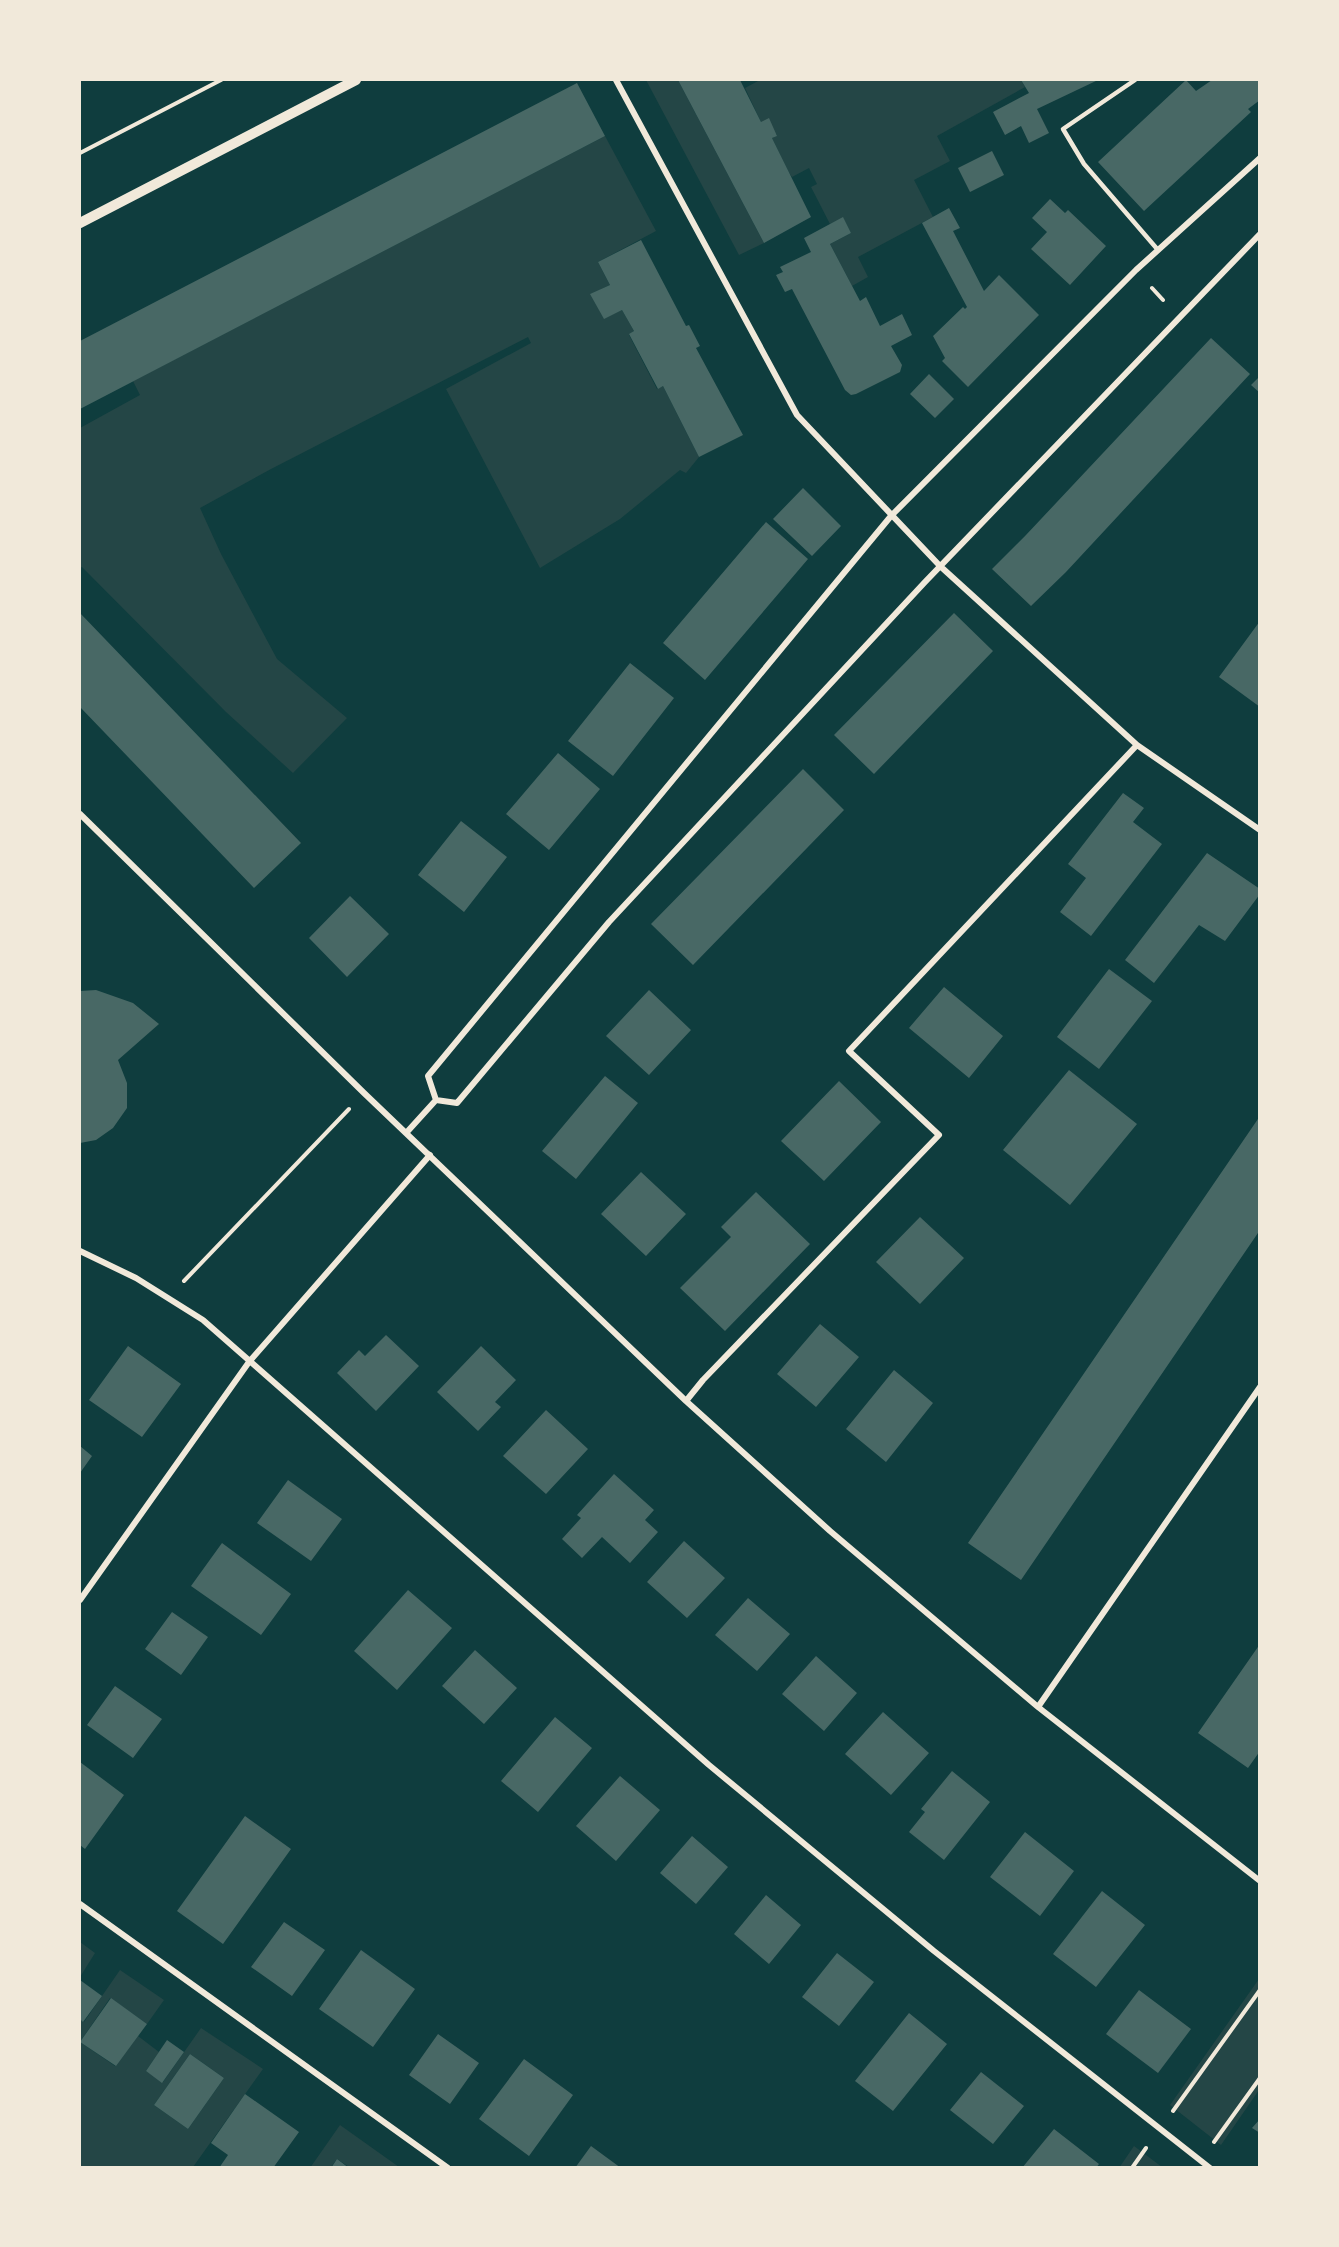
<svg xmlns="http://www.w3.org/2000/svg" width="1339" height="2247" viewBox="0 0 1339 2247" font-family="'Varela Round',sans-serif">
	<rect width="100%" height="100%" fill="#0f3d3e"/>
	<path fill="#244646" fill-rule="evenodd" d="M 646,80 L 678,80 L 764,243 L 739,255 Z
		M 760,80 L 1021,80 L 1025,87 L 937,136 L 950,161 L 914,180 L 933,217 L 858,257 L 868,277 L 852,286 L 830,244 L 851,233 L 843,218 L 830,224 L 811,187 L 817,184 L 809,168 L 792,177 L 789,173 L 772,138 L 777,135 L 761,122 L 745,88 Z
		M 605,136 L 656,231 L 598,262 L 610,285 L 591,294 L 604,318 L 622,310 L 634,331 L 629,335 L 657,389 L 663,386 L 699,457 L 686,473 L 680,470 L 620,519 L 540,568 L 446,389 L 531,343 L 528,337 L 271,469 L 200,508 L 221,554 L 277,659 L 347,718 L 293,773 L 226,712 L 82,567 L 80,568 L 80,428 L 140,395 L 133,381 Z
		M 80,1942 L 95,1953 L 80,1977 Z
		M 120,1970 L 164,2000 L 147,2024 L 110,1998 L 80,2042 L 115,2066 L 138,2036 L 159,2052 L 146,2071 L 163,2082 L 201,2028 L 263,2069 L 193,2167 L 80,2167 L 80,2019 L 84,2022 ZM 190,2054 L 224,2078 L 188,2129 L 154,2105 Z
		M 1259,1979 L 1259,2090 L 1221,2145 L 1170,2105 Z
		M 340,2125 L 399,2167 L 349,2167 L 337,2159 L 331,2167 L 310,2168 Z
		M 1134,2146 L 1162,2167 L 1119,2168 Z"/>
	<path fill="#486865" d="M 678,80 L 740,80 L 761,122 L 769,118 L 777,136 L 772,138 L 811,217 L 764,243 Z
		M 1021,80 L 1098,80 L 1037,109 L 1049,133 L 1029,143 L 1021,126 L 1005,135 L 993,112 L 1029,93 Z
		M 1186,80 L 1196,91 L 1212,80 L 1260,80 L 1260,100 L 1248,109 L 1251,112 L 1144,211 L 1098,162 Z
		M 577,83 L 605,136 L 80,409 L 80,341 Z
		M 992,151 L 1004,175 L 970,192 L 958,168 Z
		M 1050,199 L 1065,213 L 1068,210 L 1106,246 L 1070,285 L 1031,249 L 1047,232 L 1032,218 Z
		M 949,208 L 960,228 L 953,231 L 984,291 L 999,275 L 1039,315 L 968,387 L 942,361 L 945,358 L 933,336 L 963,307 L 965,309 L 967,307 L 922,223 Z
		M 843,217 L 851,233 L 830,244 L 860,301 L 866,297 L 880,326 L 902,314 L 912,335 L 891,346 L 902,365 L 900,372 L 856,394 L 851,395 L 845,390 L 792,289 L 785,292 L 776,275 L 783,272 L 780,267 L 811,252 L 804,238 Z
		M 641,240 L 686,326 L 689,325 L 700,346 L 696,348 L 743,435 L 699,457 L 663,386 L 658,389 L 629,334 L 634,331 L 622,310 L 604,319 L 590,294 L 610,285 L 598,262 Z
		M 1211,338 L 1250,374 L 1066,572 L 1031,606 L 992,569 L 1026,535 Z
		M 929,374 L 954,399 L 935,418 L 910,394 Z
		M 1260,376 L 1260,393 L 1251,385 Z
		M 803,488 L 841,526 L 812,556 L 773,519 Z
		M 766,522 L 808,559 L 705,680 L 663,643 Z
		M 80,613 L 301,843 L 254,888 L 80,707 Z
		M 954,613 L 993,651 L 874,774 L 834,735 Z
		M 1260,621 L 1260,707 L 1219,677 Z
		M 630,663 L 674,698 L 613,776 L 568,741 Z
		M 558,753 L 600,789 L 549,850 L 506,814 Z
		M 803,769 L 844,810 L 693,965 L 651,924 Z
		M 1123,793 L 1144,808 L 1133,822 L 1162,844 L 1091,936 L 1060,912 L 1086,878 L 1068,864 Z
		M 461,821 L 507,857 L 464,912 L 418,875 Z
		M 1207,853 L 1260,889 L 1260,894 L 1225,941 L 1199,925 L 1154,983 L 1125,960 Z
		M 350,896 L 389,934 L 347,977 L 309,938 Z
		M 1109,969 L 1152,1001 L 1099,1069 L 1057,1037 Z
		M 944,987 L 1003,1036 L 969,1078 L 909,1028 Z
		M 96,990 L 133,1003 L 159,1024 L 118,1060 L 127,1083 L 127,1108 L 113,1128 L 96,1140 L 80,1143 L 80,991 Z
		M 649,990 L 691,1030 L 649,1075 L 606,1036 Z
		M 1069,1070 L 1137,1124 L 1070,1205 L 1003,1150 Z
		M 605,1076 L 638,1103 L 576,1179 L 542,1151 Z
		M 839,1081 L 881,1122 L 824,1181 L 781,1141 Z
		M 1260,1116 L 1260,1230 L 1021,1580 L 968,1543 Z
		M 641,1172 L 686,1214 L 646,1256 L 601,1214 Z
		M 756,1192 L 810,1244 L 725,1331 L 680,1288 L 731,1237 L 721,1227 Z
		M 920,1217 L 964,1258 L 920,1304 L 876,1262 Z
		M 820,1324 L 859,1357 L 816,1407 L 777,1374 Z
		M 386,1335 L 419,1366 L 376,1411 L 337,1373 L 359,1350 L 365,1356 Z
		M 128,1346 L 181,1384 L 142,1437 L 89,1400 Z
		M 481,1346 L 516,1380 L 495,1402 L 501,1407 L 478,1431 L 437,1392 Z
		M 894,1370 L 933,1403 L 886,1462 L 846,1429 Z
		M 546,1410 L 588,1449 L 546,1494 L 503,1456 Z
		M 80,1446 L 92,1456 L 80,1473 Z
		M 614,1474 L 654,1510 L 645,1520 L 658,1532 L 630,1563 L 602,1537 L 582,1558 L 562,1539 L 581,1518 L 577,1515 Z
		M 288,1480 L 342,1519 L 311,1561 L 257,1523 Z
		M 684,1541 L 725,1578 L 687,1618 L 647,1582 Z
		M 222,1543 L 291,1594 L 261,1635 L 191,1586 Z
		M 408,1590 L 452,1628 L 397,1690 L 354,1651 Z
		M 748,1598 L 790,1634 L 757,1671 L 715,1635 Z
		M 172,1612 L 208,1637 L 181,1675 L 145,1649 Z
		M 1260,1644 L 1260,1751 L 1248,1768 L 1198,1733 Z
		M 475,1650 L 517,1688 L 484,1724 L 442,1686 Z
		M 816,1656 L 857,1693 L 824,1731 L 782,1694 Z
		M 115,1686 L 162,1719 L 133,1758 L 87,1725 Z
		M 883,1712 L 929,1753 L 891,1795 L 845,1754 Z
		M 555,1717 L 592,1748 L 538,1812 L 501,1781 Z
		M 80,1762 L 124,1795 L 85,1849 L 80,1845 Z
		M 952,1771 L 990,1802 L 944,1860 L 909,1832 L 925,1812 L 921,1809 Z
		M 620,1776 L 660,1810 L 616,1861 L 576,1826 Z
		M 245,1816 L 291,1849 L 223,1944 L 177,1911 Z
		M 1025,1832 L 1074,1871 L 1040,1916 L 990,1877 Z
		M 692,1836 L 728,1867 L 696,1904 L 660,1873 Z
		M 1102,1891 L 1145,1925 L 1096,1987 L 1053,1954 Z
		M 766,1895 L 801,1925 L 769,1964 L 734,1934 Z
		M 284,1922 L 325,1950 L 292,1996 L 251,1967 Z
		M 361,1950 L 415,1989 L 373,2047 L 319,2009 Z
		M 837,1953 L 874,1982 L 839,2026 L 802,1997 Z
		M 80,1980 L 102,1996 L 83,2022 L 80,2019 Z
		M 1139,1990 L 1191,2029 L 1158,2073 L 1106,2034 Z
		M 111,1998 L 147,2024 L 116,2066 L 80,2042 Z
		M 909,2013 L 947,2044 L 893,2111 L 855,2081 Z
		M 438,2034 L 479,2063 L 450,2104 L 409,2075 Z
		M 167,2040 L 184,2052 L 162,2083 L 146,2071 Z
		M 190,2054 L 224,2078 L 188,2129 L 154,2105 Z
		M 524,2059 L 573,2095 L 529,2156 L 479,2119 Z
		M 981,2072 L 1024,2106 L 993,2144 L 950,2110 Z
		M 245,2094 L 299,2132 L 273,2168 L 219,2168 L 228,2155 L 211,2143 Z
		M 1260,2119 L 1260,2133 L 1252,2128 Z
		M 1054,2129 L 1099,2164 L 1096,2168 L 1022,2168 Z
		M 591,2146 L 621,2168 L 575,2168 Z
		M 337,2159 L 349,2168 L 331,2168 Z"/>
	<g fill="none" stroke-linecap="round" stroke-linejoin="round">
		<path stroke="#f1e9da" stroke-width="4" d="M 80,153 L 221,80
			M 1152,288 L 1163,300
			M 184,1281 L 349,1109
			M 1173,2111 L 1260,1990
			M 1214,2142 L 1260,2078
			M 1132,2168 L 1146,2148"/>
		<path stroke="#f1e9da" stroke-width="4.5" d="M 1135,80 L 1063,129 L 1084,164 L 1158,250"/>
		<path stroke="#f1e9da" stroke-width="6" d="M 616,80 L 797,415 L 940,566 L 1137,745 L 1260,830
			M 80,814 L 364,1093 L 686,1401 L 830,1531 L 1038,1707 L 1260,1881
			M 436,1100 L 428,1076 L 891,516 L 1136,270 L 1260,158
			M 436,1100 L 457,1103 L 609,922 L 925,582 L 1260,234
			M 407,1132 L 436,1100
			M 80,1251 L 136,1278 L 203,1320 L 709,1765 L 934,1951 L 1210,2168
			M 686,1401 L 703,1380 L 939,1135 L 849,1051 L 1137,745
			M 80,1600 L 249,1362 L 430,1155
			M 1038,1707 L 1260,1387
			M 80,1904 L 448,2168"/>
		<path stroke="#f1e9da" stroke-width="10" d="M 80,223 L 356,80"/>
	</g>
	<rect width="1339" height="2247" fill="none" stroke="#f1e9da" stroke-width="162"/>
</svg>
